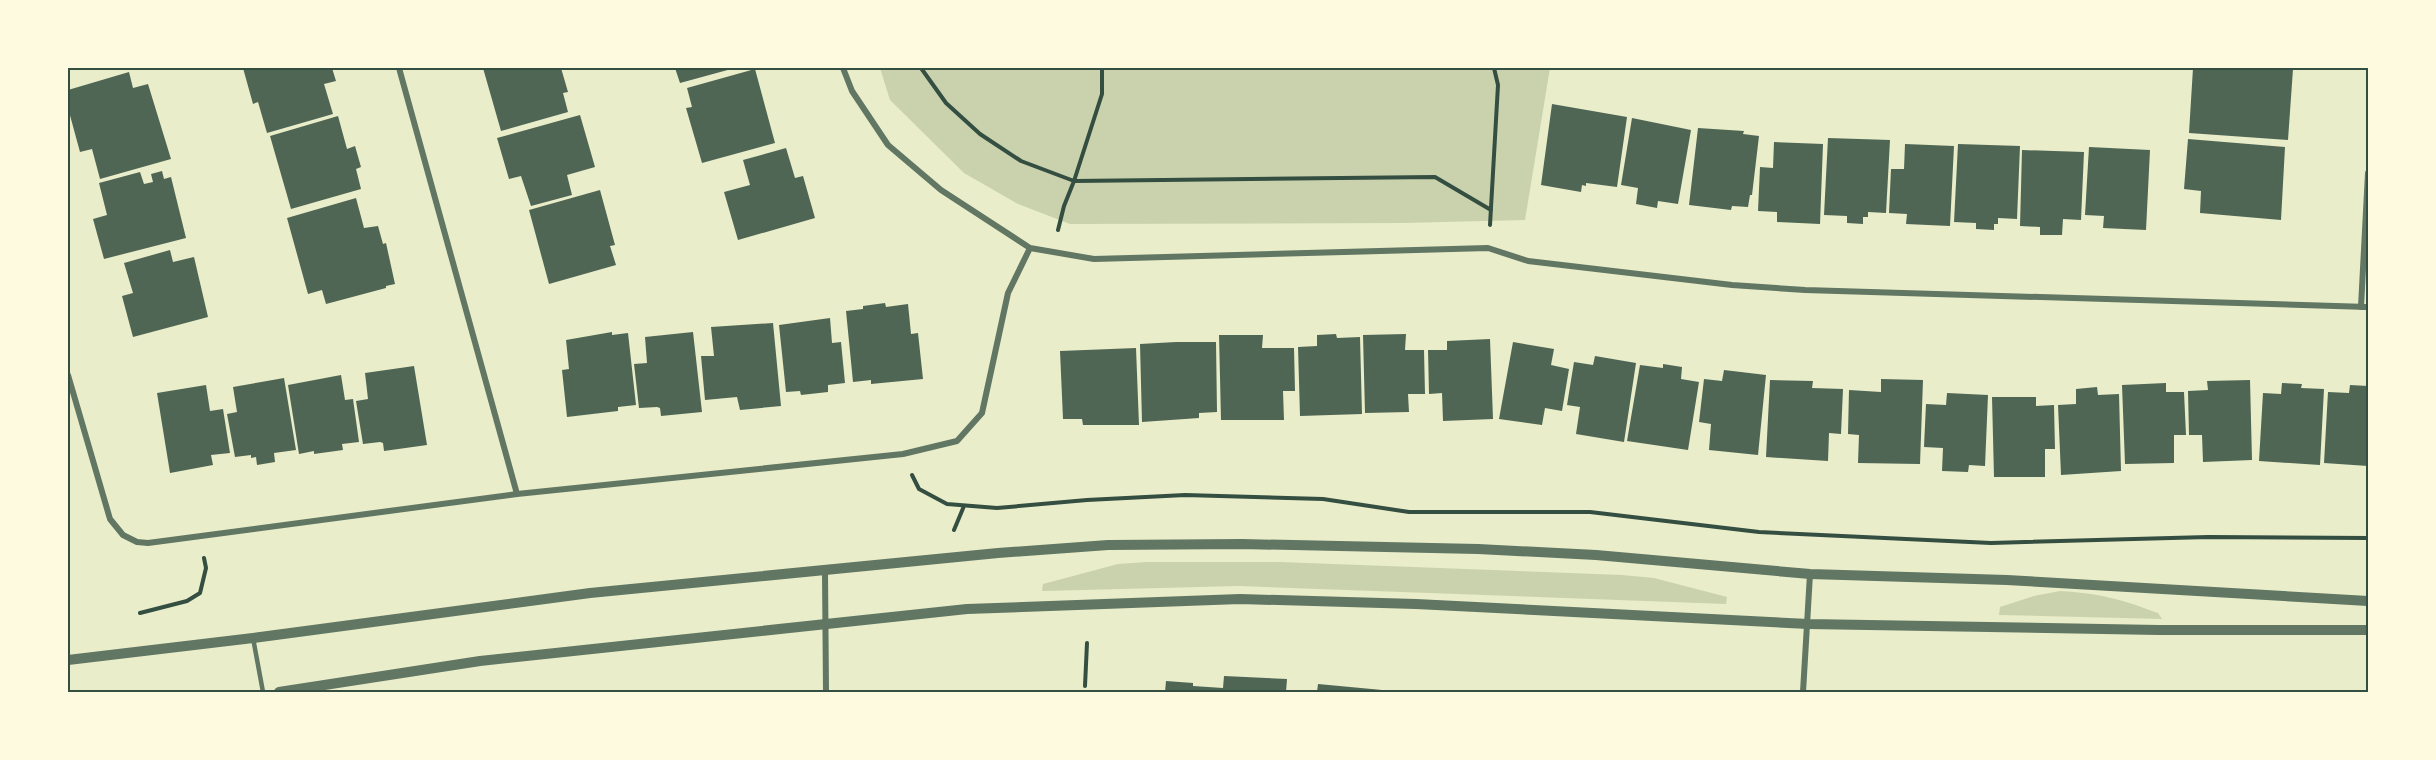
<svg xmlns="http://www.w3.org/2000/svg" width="2436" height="760" viewBox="0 0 2436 760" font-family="Arial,sans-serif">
	<rect width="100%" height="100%" fill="#e9edc9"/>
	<path fill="#cad2ad" d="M 880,68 L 1550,68 L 1525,220 L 1402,223 L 1070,224 L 1018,204 L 964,173 L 890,100 Z
		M 1147,562 L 1280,562 L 1622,575 L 1654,578 L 1727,597 L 1726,604 L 1239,586 L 1042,591 L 1043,584 L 1118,564 Z
		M 2060,591 C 2099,593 2123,600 2158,613 L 2162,619 L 1999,615 L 2000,607 L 2034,596 Z"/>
	<path fill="#4f6655" d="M 243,68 L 332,68 L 336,81 L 324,84 L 333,114 L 267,133 L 258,102 L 253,104 Z
		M 483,68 L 561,68 L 568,92 L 563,93 L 568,112 L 501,131 Z
		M 675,68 L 735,68 L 680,83 Z
		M 2193,68 L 2293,69 L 2288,140 L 2189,133 Z
		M 755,69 L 775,143 L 702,163 L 686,108 L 692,107 L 687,88 Z
		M 129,72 L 133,88 L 148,84 L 171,159 L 100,179 L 92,149 L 80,152 L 68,108 L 68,90 Z
		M 1552,104 L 1627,117 L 1617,187 L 1586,183 L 1586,186 L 1582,185 L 1581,192 L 1541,185 Z
		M 580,115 L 595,167 L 567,175 L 572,195 L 531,206 L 521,176 L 509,179 L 497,138 Z
		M 338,116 L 347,149 L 355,146 L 361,167 L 356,169 L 361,189 L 291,209 L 270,136 Z
		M 1632,118 L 1691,130 L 1678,204 L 1658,201 L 1657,208 L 1636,204 L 1638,188 L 1621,185 Z
		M 1698,128 L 1744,131 L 1743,134 L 1759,136 L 1752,195 L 1750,195 L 1748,207 L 1732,206 L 1731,210 L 1689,205 Z
		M 1828,138 L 1890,140 L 1886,213 L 1868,212 L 1868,217 L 1863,217 L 1863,224 L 1847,223 L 1847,216 L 1824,215 Z
		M 2188,139 L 2285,147 L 2281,220 L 2200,213 L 2201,191 L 2184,189 Z
		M 1774,142 L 1823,144 L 1820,224 L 1777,222 L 1777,212 L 1758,211 L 1760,167 L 1773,168 Z
		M 1905,144 L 1954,146 L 1950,226 L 1906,224 L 1907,214 L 1889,213 L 1891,169 L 1904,169 Z
		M 1958,144 L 2020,146 L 2017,219 L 1998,218 L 1998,224 L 1994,224 L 1994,230 L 1976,229 L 1976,223 L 1954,222 Z
		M 2089,147 L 2150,150 L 2146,230 L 2103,228 L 2104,216 L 2085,215 Z
		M 786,148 L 795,178 L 803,176 L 815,218 L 738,240 L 724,192 L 750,185 L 743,160 Z
		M 2022,150 L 2084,152 L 2081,220 L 2063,219 L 2062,235 L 2040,235 L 2040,227 L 2020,226 Z
		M 162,171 L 164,179 L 171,177 L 186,238 L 104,259 L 93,219 L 107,215 L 99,183 L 140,172 L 144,184 L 153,182 L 151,174 Z
		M 600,190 L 615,245 L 610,246 L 616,265 L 549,284 L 529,210 Z
		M 356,198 L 364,228 L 378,226 L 383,244 L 386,243 L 395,284 L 386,286 L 386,288 L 326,304 L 322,290 L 308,294 L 287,218 Z
		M 170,250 L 173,262 L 194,257 L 208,317 L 133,337 L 122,296 L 133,293 L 124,263 Z
		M 885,303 L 886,307 L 908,304 L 911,334 L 918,333 L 923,379 L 871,384 L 871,380 L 853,382 L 846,311 L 863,309 L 863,306 Z
		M 830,318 L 832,343 L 841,342 L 845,383 L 828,385 L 828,392 L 801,395 L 800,391 L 786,392 L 779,325 Z
		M 773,323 L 781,406 L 740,410 L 737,397 L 705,400 L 701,356 L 714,356 L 711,327 Z
		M 612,332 L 612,335 L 628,333 L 636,405 L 618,407 L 618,411 L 567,417 L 562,370 L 569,369 L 566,340 Z
		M 693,332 L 702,412 L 661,416 L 660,408 L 657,407 L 639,408 L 634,364 L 647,363 L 645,337 Z
		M 1336,334 L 1337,338 L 1360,337 L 1362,414 L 1300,416 L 1298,347 L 1317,346 L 1317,335 Z
		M 1406,334 L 1405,350 L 1424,350 L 1425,394 L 1408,394 L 1409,412 L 1365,413 L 1363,335 Z
		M 1219,335 L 1263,335 L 1262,348 L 1294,348 L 1295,391 L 1283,391 L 1284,420 L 1221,420 Z
		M 1490,339 L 1493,419 L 1443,421 L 1442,393 L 1429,394 L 1428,350 L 1447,350 L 1447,341 Z
		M 1176,342 L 1216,342 L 1217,412 L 1199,413 L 1199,418 L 1142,422 L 1140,344 Z
		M 1513,342 L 1554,349 L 1551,365 L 1569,369 L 1562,411 L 1545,408 L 1542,425 L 1499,419 Z
		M 1136,348 L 1139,425 L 1083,425 L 1082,419 L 1063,419 L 1060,351 Z
		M 1595,356 L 1636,363 L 1624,442 L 1576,434 L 1580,407 L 1567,405 L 1574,362 L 1593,365 Z
		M 1663,364 L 1682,367 L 1681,379 L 1699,382 L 1688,450 L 1627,441 L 1640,365 L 1663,368 Z
		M 414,366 L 427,445 L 384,451 L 383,443 L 380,442 L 363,444 L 356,401 L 368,399 L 365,373 Z
		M 1724,370 L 1766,375 L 1758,455 L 1709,450 L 1711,424 L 1699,422 L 1704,379 L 1722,381 Z
		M 341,375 L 345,400 L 353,399 L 359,442 L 342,444 L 343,450 L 314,454 L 314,451 L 299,454 L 288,385 Z
		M 284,378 L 296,450 L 274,453 L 275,462 L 257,465 L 256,457 L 251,458 L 251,455 L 235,457 L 227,414 L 237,412 L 233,387 Z
		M 1881,379 L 1923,380 L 1920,464 L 1858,463 L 1859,435 L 1848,434 L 1849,390 L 1881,392 Z
		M 1770,380 L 1813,381 L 1812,388 L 1843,389 L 1841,434 L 1829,433 L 1828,461 L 1766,457 Z
		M 2250,380 L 2252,460 L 2203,462 L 2202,435 L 2189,435 L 2188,391 L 2208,390 L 2207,381 Z
		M 2166,383 L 2166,392 L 2184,392 L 2186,435 L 2174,435 L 2174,463 L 2125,464 L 2122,385 Z
		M 2282,383 L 2302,384 L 2301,388 L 2324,389 L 2320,465 L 2259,461 L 2263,393 L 2281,394 Z
		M 206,385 L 210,411 L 223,409 L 230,453 L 211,455 L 213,465 L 170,473 L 157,393 Z
		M 2350,385 L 2368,386 L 2368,466 L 2324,463 L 2328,392 L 2349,393 Z
		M 2097,387 L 2098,395 L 2119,394 L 2121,471 L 2061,475 L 2058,405 L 2076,404 L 2076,389 Z
		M 1947,393 L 1988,395 L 1985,466 L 1969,465 L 1968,472 L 1942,471 L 1943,448 L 1924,447 L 1926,404 L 1946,405 Z
		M 1992,397 L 2036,397 L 2036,406 L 2054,405 L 2055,449 L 2045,449 L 2045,477 L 1994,477 Z
		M 1224,676 L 1287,679 L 1286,692 L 1165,692 L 1166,681 L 1193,683 L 1193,686 L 1223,688 Z
		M 1318,684 L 1393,691 L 1393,692 L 1317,692 Z"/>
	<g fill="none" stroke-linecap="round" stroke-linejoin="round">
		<path stroke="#344e41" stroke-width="4" d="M 921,68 L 946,103 L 980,134 L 1021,161 L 1074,181 L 1435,177 L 1491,210
			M 1490,225 L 1498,85 L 1494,68
			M 1058,230 L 1064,206 L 1074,181 L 1102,94 L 1102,68
			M 912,475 L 919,489 L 947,504 L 997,508 L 1087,500 L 1185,495 L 1323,499 L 1409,512 L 1590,512 L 1759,532 L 1991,543 L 2208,537 L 2368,538
			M 954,530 L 964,506
			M 140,613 L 187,601 L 200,593 L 206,568 L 204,558
			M 1085,686 L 1087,643"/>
		<path stroke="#617663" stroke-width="4.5" d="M 253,638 L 263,692"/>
		<path stroke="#617663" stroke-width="6" d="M 399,68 L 517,494
			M 843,68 L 852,91 L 888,145 L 941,190 L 1030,248 L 1094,259 L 1488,248 L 1528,261 L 1732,285 L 1805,290 L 2368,307
			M 2361,307 L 2368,173
			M 68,375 L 110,519 L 123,535 L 137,542 L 148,543 L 517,494 L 903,454 L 957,441 L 982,413 L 1008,293 L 1030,248
			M 825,572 L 826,692
			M 1803,692 L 1810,574"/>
		<path stroke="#617663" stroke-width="10" d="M 68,660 L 253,638 L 590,593 L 998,553 L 1108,545 L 1242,544 L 1478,549 L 1596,555 L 1810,574 L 2007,580 L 2368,601
			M 279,692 L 480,661 L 967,609 L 1240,599 L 1416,604 L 1808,624 L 2159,630 L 2368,630"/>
	</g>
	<rect width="2436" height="760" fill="none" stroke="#fefae0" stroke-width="138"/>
	<rect x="69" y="69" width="2298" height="622" fill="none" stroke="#344e41" stroke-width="2"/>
</svg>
